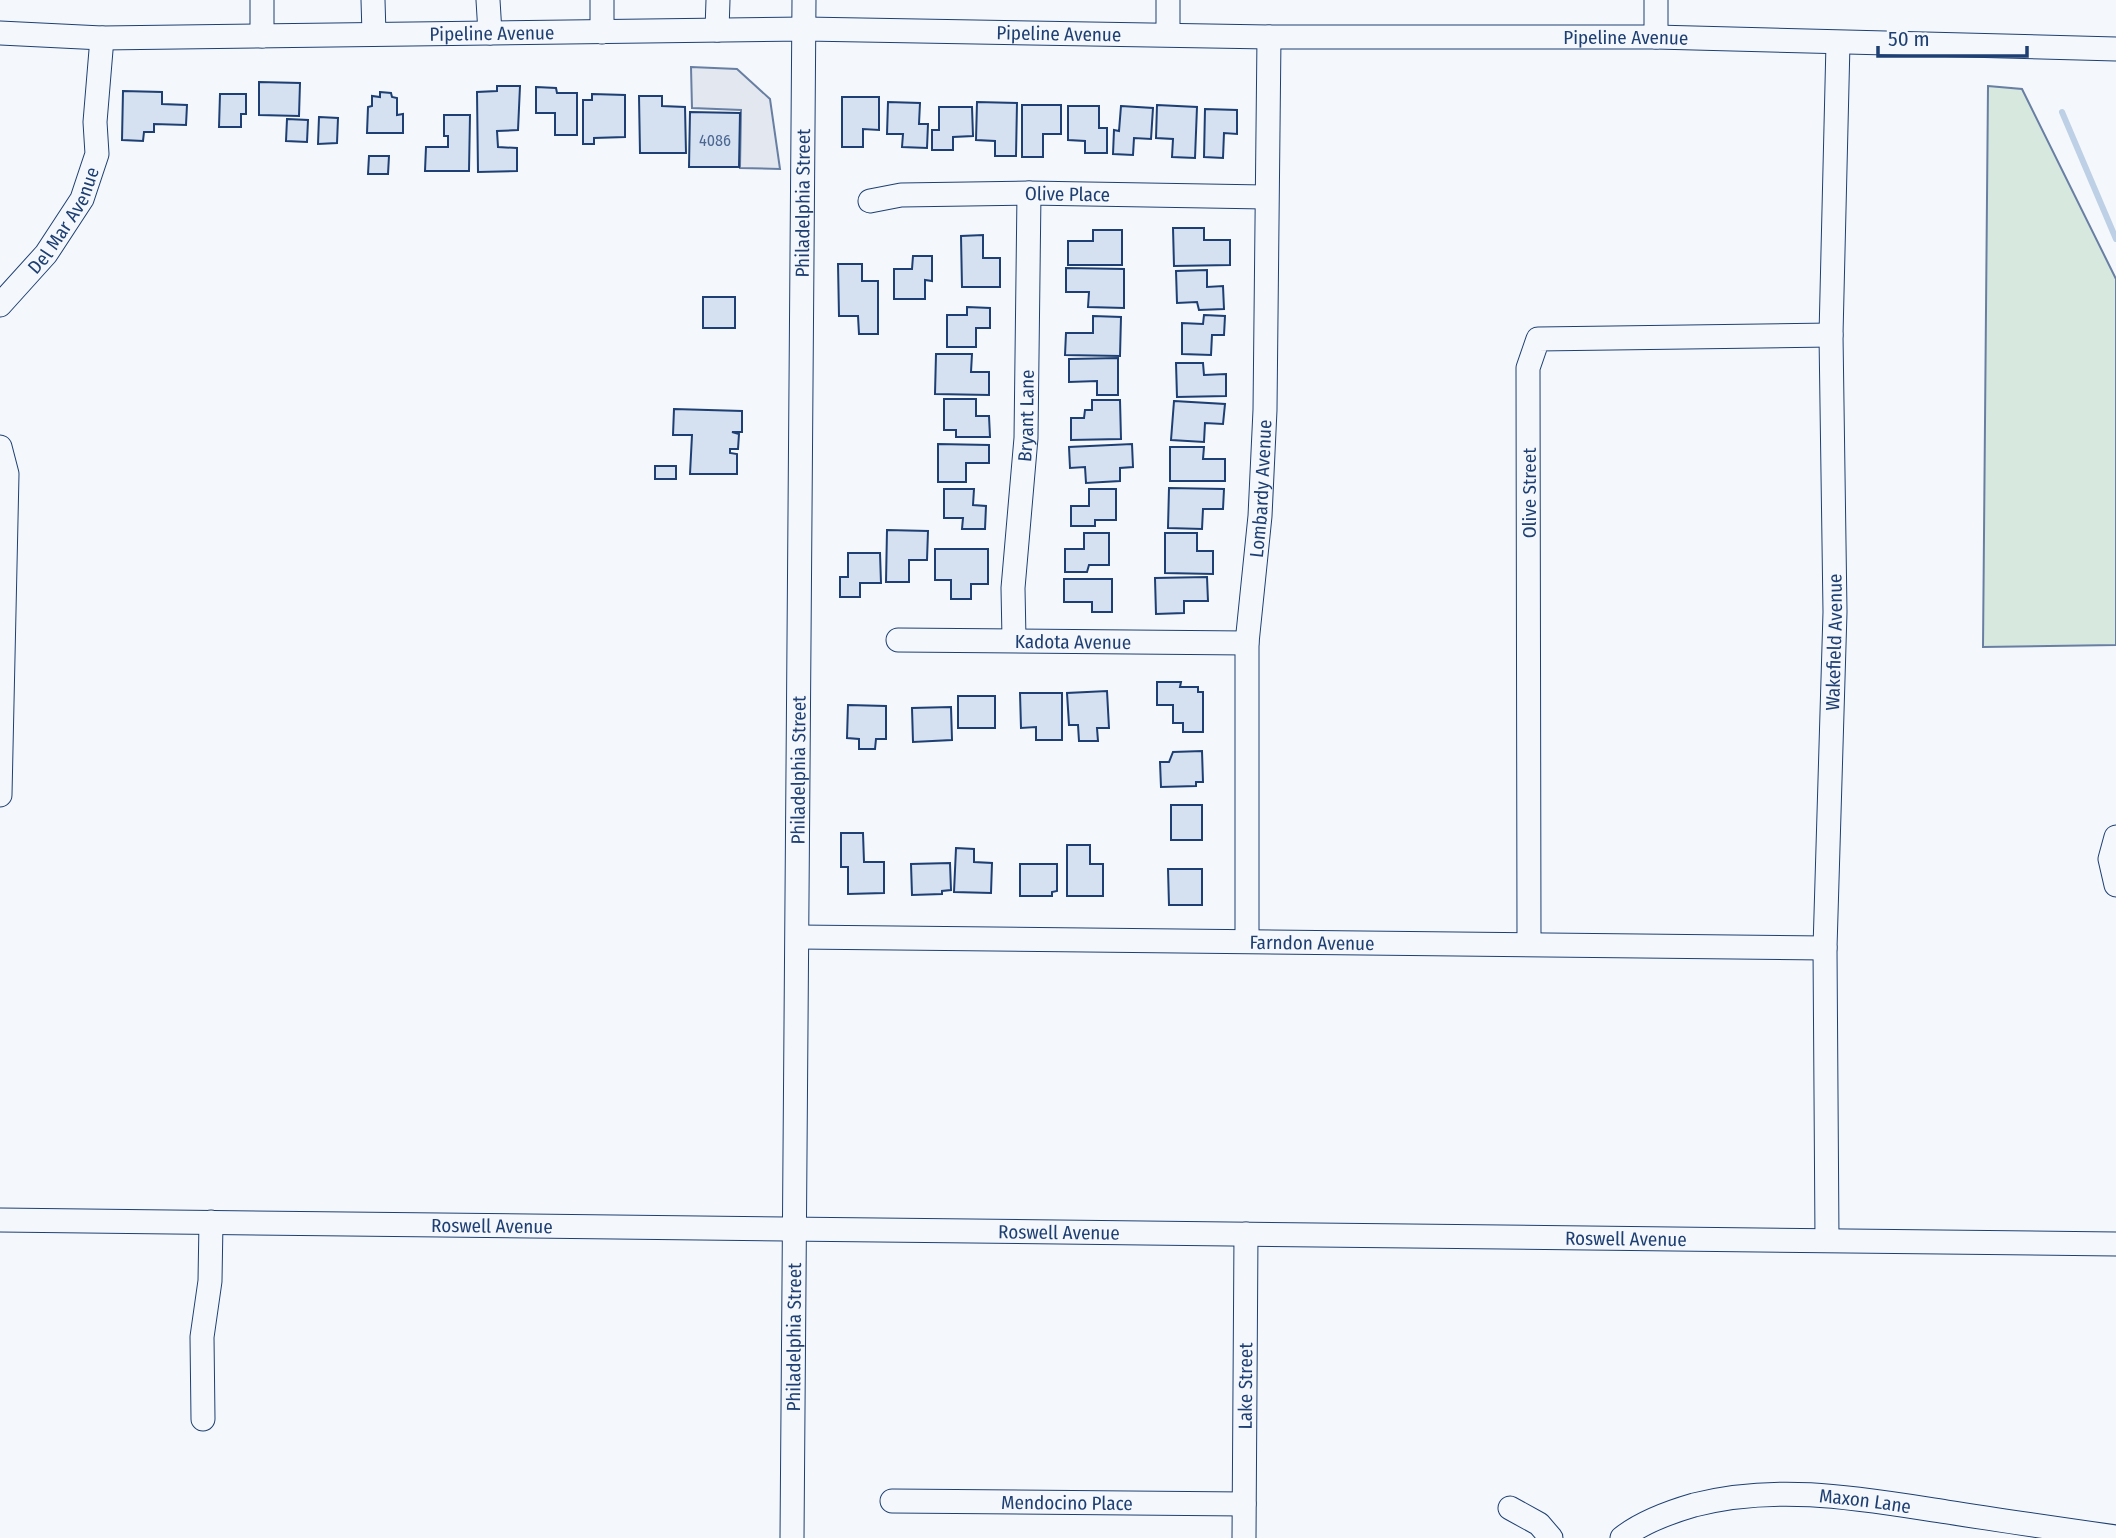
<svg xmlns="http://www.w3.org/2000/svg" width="2116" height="1538" viewBox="0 0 2116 1538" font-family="'Fira Sans Condensed',sans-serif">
	<rect width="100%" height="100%" fill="#f4f7fb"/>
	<path fill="#d7e8df" stroke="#687fa3" stroke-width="2" d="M 1988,86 L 2022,89 L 2116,279 L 2116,645 L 1983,647 Z"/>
	<path fill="#e3e8f0" stroke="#687fa3" stroke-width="2" d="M 691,67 L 737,69 L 770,99 L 780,169 L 740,168 L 741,110 L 692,108 Z"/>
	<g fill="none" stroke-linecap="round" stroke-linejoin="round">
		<path stroke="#bed0e5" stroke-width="6" d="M 2062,112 L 2116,239"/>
	</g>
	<path fill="#d5e0f0" stroke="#1d3f73" stroke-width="2" d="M 259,82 L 300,83 L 299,116 L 259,115 Z
		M 497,86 L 520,86 L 518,130 L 497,131 L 498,147 L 517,148 L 517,171 L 478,172 L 477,92 L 497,91 Z
		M 536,87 L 556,88 L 557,93 L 577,93 L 577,135 L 555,135 L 555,113 L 536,113 Z
		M 123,91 L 162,92 L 162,104 L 187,105 L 186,125 L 154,124 L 154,132 L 144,132 L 143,141 L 122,140 Z
		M 380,92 L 391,93 L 392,97 L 397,98 L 397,115 L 403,114 L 403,133 L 367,133 L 368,107 L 372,106 L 372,96 L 380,97 Z
		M 220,94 L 246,94 L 246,114 L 241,114 L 241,127 L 219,127 Z
		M 592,94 L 625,95 L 625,137 L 594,138 L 594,144 L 583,144 L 583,100 L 592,100 Z
		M 639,96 L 662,96 L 662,106 L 685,107 L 686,153 L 640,153 Z
		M 842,97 L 879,97 L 879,130 L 863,129 L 863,147 L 842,147 Z
		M 888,102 L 920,103 L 919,124 L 928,124 L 927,148 L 902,147 L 903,134 L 887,134 Z
		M 977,102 L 1017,103 L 1016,156 L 995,156 L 995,141 L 976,140 Z
		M 1022,105 L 1061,105 L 1061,134 L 1043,134 L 1043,157 L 1022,157 Z
		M 1157,105 L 1197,107 L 1195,158 L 1172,157 L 1173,139 L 1156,138 Z
		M 1068,106 L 1099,106 L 1099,128 L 1107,128 L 1107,153 L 1085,153 L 1085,141 L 1068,140 Z
		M 1121,106 L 1153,108 L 1151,139 L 1134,138 L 1133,155 L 1113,154 L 1114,130 L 1119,131 Z
		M 939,107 L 972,107 L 973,136 L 953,137 L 953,150 L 932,150 L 932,130 L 939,130 Z
		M 1205,109 L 1237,110 L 1237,134 L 1224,133 L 1223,158 L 1204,157 Z
		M 690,112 L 740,113 L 739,167 L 689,167 Z
		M 444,115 L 470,115 L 469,171 L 425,171 L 426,147 L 448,147 L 448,136 L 444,136 Z
		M 319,117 L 338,118 L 337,143 L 318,144 Z
		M 287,119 L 308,120 L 307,142 L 286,141 Z
		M 369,156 L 389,156 L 388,174 L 368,174 Z
		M 1173,228 L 1204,228 L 1204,240 L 1230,240 L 1230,265 L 1174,266 Z
		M 1093,230 L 1122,230 L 1122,265 L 1068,265 L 1068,241 L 1093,241 Z
		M 983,235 L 983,258 L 1000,258 L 1000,287 L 962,287 L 961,236 Z
		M 913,256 L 932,256 L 932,281 L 925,280 L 925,299 L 894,299 L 894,269 L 912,269 Z
		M 838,264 L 862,264 L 862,281 L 878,281 L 878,334 L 859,334 L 858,316 L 839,316 Z
		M 1066,268 L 1124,269 L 1124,308 L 1088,307 L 1089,292 L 1066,292 Z
		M 1207,270 L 1207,287 L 1223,286 L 1224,309 L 1199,310 L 1197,302 L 1177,303 L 1176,271 Z
		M 703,297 L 735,297 L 735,328 L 703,328 Z
		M 967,307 L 990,308 L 990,328 L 976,328 L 976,347 L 947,347 L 947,315 L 967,315 Z
		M 1204,315 L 1225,316 L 1224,335 L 1212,335 L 1211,355 L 1182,354 L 1182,323 L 1203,324 Z
		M 1093,316 L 1121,317 L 1120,356 L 1065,355 L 1066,333 L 1093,333 Z
		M 936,354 L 972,354 L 971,372 L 989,372 L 989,395 L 935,394 Z
		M 1118,358 L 1118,395 L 1097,395 L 1097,381 L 1069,382 L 1069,359 Z
		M 1176,363 L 1203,363 L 1204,375 L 1226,374 L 1226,396 L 1177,397 Z
		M 944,399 L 976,399 L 976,416 L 989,416 L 990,437 L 956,437 L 956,430 L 944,430 Z
		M 1092,400 L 1120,400 L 1121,439 L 1071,440 L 1071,418 L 1084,418 L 1085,410 L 1092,410 Z
		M 1174,401 L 1225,404 L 1223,424 L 1205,423 L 1204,442 L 1171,440 Z
		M 674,409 L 742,411 L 742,432 L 732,432 L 739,434 L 738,449 L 730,449 L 730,453 L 737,454 L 737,474 L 690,474 L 692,435 L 673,435 Z
		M 938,444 L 989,445 L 989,463 L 966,463 L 966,482 L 938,482 Z
		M 1132,444 L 1133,467 L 1120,468 L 1120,481 L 1086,483 L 1085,467 L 1070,468 L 1069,447 Z
		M 1170,447 L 1204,447 L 1203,459 L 1225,459 L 1225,481 L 1170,481 Z
		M 655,466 L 676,466 L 676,479 L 655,479 Z
		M 1169,488 L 1224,489 L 1223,509 L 1203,509 L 1202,529 L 1168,528 Z
		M 944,489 L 974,489 L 973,505 L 986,506 L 985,529 L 962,529 L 963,518 L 944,518 Z
		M 1089,489 L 1116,489 L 1116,520 L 1095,520 L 1095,526 L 1071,526 L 1071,506 L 1089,506 Z
		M 887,530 L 928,531 L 927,560 L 909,560 L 909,582 L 886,582 Z
		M 1084,533 L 1109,533 L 1109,565 L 1089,565 L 1087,572 L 1065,572 L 1065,549 L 1084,549 Z
		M 1165,533 L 1197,533 L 1197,551 L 1213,551 L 1213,574 L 1165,573 Z
		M 935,549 L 988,549 L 988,584 L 971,584 L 971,599 L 951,599 L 951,580 L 935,580 Z
		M 848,553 L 880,553 L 881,583 L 860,583 L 860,597 L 840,597 L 840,577 L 848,577 Z
		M 1207,577 L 1208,601 L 1184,601 L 1184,613 L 1156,614 L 1155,578 Z
		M 1064,579 L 1112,579 L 1112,612 L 1092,612 L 1092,602 L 1064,602 Z
		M 1157,682 L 1181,682 L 1180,687 L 1198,687 L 1198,692 L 1203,692 L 1203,732 L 1183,732 L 1183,723 L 1173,723 L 1173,705 L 1157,705 Z
		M 1107,691 L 1109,728 L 1097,728 L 1098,741 L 1079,741 L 1078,725 L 1069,725 L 1067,693 Z
		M 1020,693 L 1062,693 L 1062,740 L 1036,740 L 1036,727 L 1021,728 Z
		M 958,696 L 995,696 L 995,728 L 958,728 Z
		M 848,705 L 886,706 L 886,739 L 876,739 L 875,749 L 859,749 L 859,739 L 847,738 Z
		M 951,707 L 952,740 L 913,742 L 912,708 Z
		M 1202,751 L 1203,782 L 1196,782 L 1196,786 L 1161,787 L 1160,762 L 1169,762 L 1173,752 Z
		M 1171,805 L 1202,805 L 1202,840 L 1171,840 Z
		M 841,833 L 863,833 L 864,862 L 884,862 L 884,893 L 848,894 L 848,867 L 841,867 Z
		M 1067,845 L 1090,845 L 1090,864 L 1103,864 L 1103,896 L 1067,896 Z
		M 956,848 L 974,849 L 974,862 L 992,863 L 991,893 L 954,892 Z
		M 950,863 L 951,890 L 942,891 L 942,894 L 912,895 L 911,864 Z
		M 1020,864 L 1057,864 L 1057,891 L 1052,892 L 1052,896 L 1020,896 Z
		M 1168,869 L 1202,869 L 1202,905 L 1169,905 Z"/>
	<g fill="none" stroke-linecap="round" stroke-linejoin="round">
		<g stroke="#1d3f73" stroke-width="25">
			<g id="minor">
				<path d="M 373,0 L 374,34"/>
				<path d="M 488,0 L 490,33"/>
				<path d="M 602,0 L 602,32"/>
				<path d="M 1656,0 L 1656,37"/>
				<path d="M 717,30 L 718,0"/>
				<path id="s1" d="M 0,33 L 102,38 L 805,29 L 1269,37 L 1656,37 L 2116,49"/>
				<path d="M 1168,34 L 1168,0"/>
				<path d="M 262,36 L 262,0"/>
				<path id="s2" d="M 870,201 L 901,195 L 1029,193 L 1265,197"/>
				<path id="s3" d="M 0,305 L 46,254 L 82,199 L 97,154 L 95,122 L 102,38"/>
				<path d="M 0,447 L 7,474 L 0,795"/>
				<path id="s4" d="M 1014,639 L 1013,588 L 1026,438 L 1029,193"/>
				<path id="s5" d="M 898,640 L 1247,643"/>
				<path d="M 2116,837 L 2110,859 L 2116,885"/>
				<path id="s6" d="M 798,937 L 1825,948"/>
				<path id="s7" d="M 1247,941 L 1247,643 L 1260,516 L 1265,410 L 1269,37"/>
				<path d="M 1529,943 L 1528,368 L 1538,339 L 1831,335"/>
				<path id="s8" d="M 0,1220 L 2116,1244"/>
				<path id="s9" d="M 1827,1240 L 1825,948 L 1835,612 L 1831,335 L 1838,43"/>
				<path d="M 203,1419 L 202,1337 L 210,1281 L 211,1222"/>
				<path id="s10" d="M 892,1501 L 1244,1504"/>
				<path d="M 1510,1508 L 1539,1524 L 1551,1538"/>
				<path id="s11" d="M 792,1538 L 804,0"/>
				<path id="s12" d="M 1244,1538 L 1246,1234"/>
				<path id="s13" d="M 1622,1538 C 1642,1522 1670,1512 1694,1505 C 1779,1483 1862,1499 1947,1512 C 2004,1521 2060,1529 2116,1537"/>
			</g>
		</g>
		<use href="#minor" stroke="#f4f7fb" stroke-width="23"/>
	</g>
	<g text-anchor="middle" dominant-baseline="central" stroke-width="5" stroke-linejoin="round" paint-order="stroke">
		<g font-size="16" fill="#4b6792">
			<text x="715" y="140">4086</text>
		</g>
		<g font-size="19" fill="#1d3f73" stroke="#f4f7fb">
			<text stroke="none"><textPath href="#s1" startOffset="492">Pipeline Avenue</textPath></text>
			<text stroke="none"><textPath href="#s1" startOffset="1059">Pipeline Avenue</textPath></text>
			<text stroke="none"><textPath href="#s1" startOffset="1626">Pipeline Avenue</textPath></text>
			<text stroke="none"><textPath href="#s2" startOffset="198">Olive Place</textPath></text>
			<text stroke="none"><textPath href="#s11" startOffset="1335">Philadelphia Street</textPath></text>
			<text stroke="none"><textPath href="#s3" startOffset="107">Del Mar Avenue</textPath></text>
			<text stroke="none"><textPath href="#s4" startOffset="224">Bryant Lane</textPath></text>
			<text stroke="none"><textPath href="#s7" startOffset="453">Lombardy Avenue</textPath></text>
			<text transform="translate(1529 493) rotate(-90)">Olive Street</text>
			<text stroke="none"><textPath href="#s5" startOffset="175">Kadota Avenue</textPath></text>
			<text stroke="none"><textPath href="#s9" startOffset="598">Wakefield Avenue</textPath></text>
			<text stroke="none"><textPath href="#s11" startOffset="768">Philadelphia Street</textPath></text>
			<text stroke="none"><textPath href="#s6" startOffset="514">Farndon Avenue</textPath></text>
			<text stroke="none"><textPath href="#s8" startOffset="492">Roswell Avenue</textPath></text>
			<text stroke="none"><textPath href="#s8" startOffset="1059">Roswell Avenue</textPath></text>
			<text stroke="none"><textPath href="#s8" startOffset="1626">Roswell Avenue</textPath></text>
			<text stroke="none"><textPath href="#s11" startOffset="201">Philadelphia Street</textPath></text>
			<text stroke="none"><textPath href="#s12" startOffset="152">Lake Street</textPath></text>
			<text stroke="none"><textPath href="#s13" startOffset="252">Maxon Lane</textPath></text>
			<text stroke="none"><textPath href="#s10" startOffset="175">Mendocino Place</textPath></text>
		</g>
	</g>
	<path d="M1878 46v10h149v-10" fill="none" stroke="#1d3f73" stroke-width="3.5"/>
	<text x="1888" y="46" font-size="21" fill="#1d3f73" stroke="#f4f7fb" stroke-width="5" paint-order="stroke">50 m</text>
</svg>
